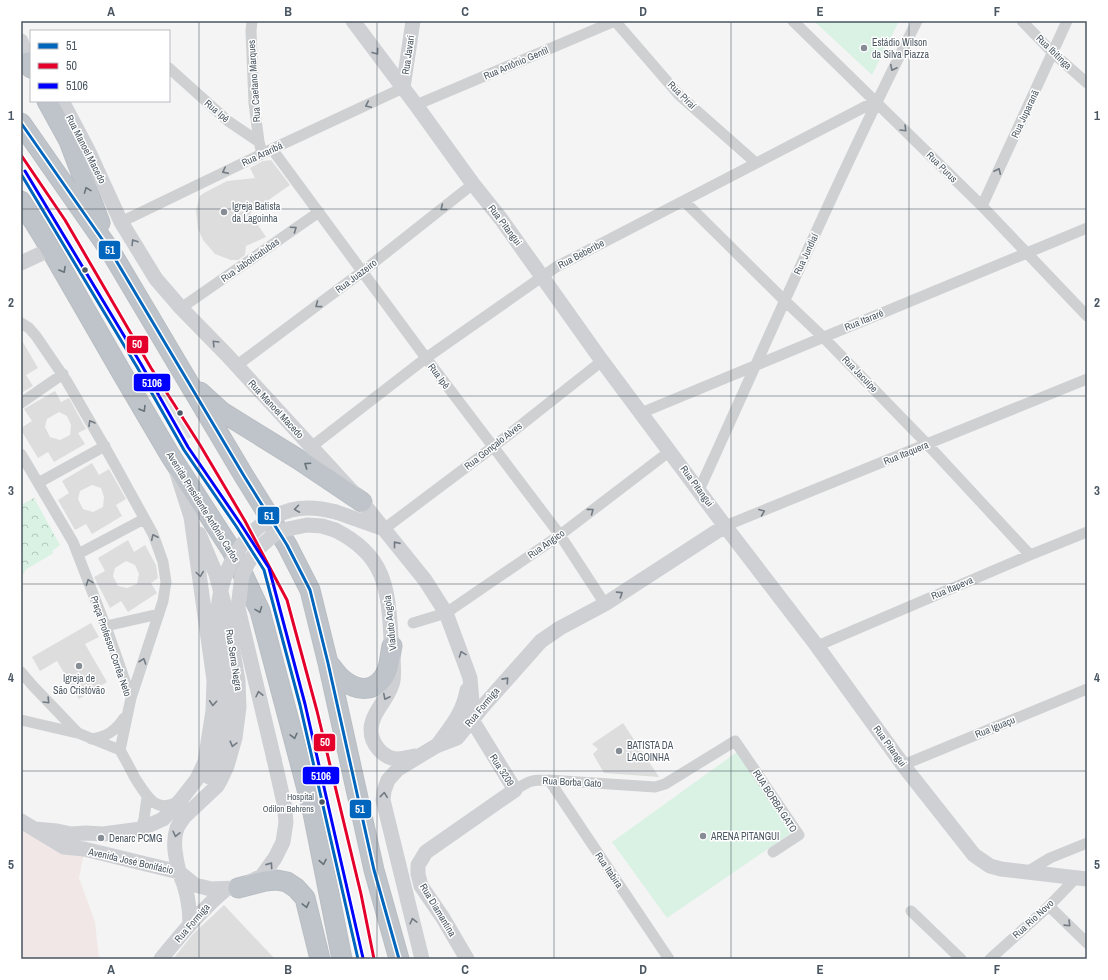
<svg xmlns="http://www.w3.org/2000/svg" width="1108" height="980" viewBox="0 0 1108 980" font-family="'Archivo Narrow',sans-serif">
	<defs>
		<pattern id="park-crowns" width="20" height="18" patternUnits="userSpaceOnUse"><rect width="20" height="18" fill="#d9f2e3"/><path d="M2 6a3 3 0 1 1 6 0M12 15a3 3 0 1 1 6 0" fill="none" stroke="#b2c7bb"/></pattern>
	</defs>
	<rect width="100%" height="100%" fill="#f4f4f4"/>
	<path fill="#f1e7e6" d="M 21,828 L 84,853 L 79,878 L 95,922 L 99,959 L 21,959 Z"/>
	<path fill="url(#park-crowns)" d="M 34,498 L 60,545 L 53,550 L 52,554 L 25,570 L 24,574 L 21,575 L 21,505 Z"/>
	<path fill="#d9f2e3" d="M 814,21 L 899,21 L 872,75 Z
		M 737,752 L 794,831 L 667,918 L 612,842 Z"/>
	<path fill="#ddddde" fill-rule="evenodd" d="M 271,160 L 290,185 L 250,213 L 266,237 L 246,246 L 245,255 L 238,260 L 231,260 L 215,254 L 203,240 L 198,229 L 196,210 L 200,196 L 204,193 L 227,181 L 255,178 L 250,168 L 263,161 Z
		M 21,339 L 38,368 L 26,375 L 33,386 L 21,393 Z
		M 168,390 L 195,435 L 188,439 L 161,394 Z
		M 55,391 L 61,402 L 69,398 L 86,429 L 78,433 L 85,444 L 54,462 L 48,452 L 38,458 L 21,430 L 21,428 L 32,421 L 24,409 ZM 59,412 L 67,416 L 71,425 L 70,435 L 60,440 L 50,437 L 45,427 L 47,419 Z
		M 92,463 L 99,475 L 109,469 L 126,499 L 116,505 L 122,516 L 92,534 L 86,524 L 75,530 L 58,500 L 69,493 L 62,481 ZM 92,485 L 101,488 L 104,497 L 103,507 L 93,512 L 83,509 L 78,499 L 80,491 Z
		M 128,540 L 134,552 L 145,545 L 156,565 L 158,578 L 151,583 L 157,593 L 128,612 L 121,601 L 110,608 L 94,577 L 105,571 L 98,558 ZM 126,561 L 135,565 L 139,574 L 137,584 L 127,588 L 118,586 L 113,576 L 115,568 Z
		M 91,623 L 99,637 L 85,644 L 107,682 L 79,699 L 57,661 L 40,671 L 32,657 Z
		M 623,723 L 659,777 L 604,773 L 593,754 L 598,749 L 592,744 Z
		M 224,905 L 275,959 L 173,959 L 193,934 Z"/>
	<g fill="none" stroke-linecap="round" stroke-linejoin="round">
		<g stroke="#b9bec3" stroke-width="21">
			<path id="highway" d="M 28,62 L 31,68
				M 47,101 L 69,141 L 100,223
				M 21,123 L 111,252 L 244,476 L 287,545 L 310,590 L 328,663 L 374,870 L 399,959
				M 21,201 L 44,238 L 123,375 L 170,455 L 232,551 L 260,611 L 312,808 L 342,959
				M 200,392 L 222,412 L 298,459 L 362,502
				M 328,663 C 333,668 337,675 342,679 C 357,692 376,693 386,673 C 390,665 390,654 392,646
				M 238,888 L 265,881 L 277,880 L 287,882 L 296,888 L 305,898 L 320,959"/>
		</g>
		<path stroke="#ced0d2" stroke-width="11" d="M 252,21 L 251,31 L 254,103 L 259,142
			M 615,21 L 679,95 L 756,163
			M 793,21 L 982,206 L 1087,316
			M 1022,21 L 1053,53 L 1087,83
			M 169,68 L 228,121 L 259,142 L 262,153
			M 416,105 L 615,21
			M 272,149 L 426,358 L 560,535 L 605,604
			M 684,201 L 784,300 L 823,337 L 927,444 L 1030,555
			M 982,206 L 1067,21
			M 121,222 L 272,149 L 403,88
			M 181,308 L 319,212
			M 21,323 L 29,328 L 36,336 L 66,380 L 110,456 L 153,534 L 163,562 L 166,582 L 163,601 L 131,698 L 120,750 L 78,733 L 33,686 L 21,672
			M 236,366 L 363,271 L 473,184
			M 21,403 L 63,374
			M 641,413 L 1087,228
			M 311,447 L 426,358 L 556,267 L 876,101
			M 21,454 L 73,542 L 109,635 L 131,698
			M 38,483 L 105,446
			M 699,490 C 771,333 839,175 917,21
			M 725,526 L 1087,379
			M 384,529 L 493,447 L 602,361
			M 78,554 L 144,519
			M 413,623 L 446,613 L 560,535 L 670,451
			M 106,626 L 159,614
			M 817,646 L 1030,555 L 1087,532
			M 21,720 L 77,733
			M 91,739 C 106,737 116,731 124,718
			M 120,750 C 125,759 130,768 135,778 C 146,795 155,814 178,802
			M 903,765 L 1087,689
			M 549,780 L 669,959
			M 515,790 C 530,780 532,780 549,780 L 655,787 L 665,784 L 735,741 L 799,835 L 773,852
			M 141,829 L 144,819 L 147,797
			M 1027,872 L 1050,858 L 1087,843
			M 1049,906 L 1087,943
			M 911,911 L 961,959
			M 990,959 L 1049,906 L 1076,878"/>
		<path stroke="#ced0d4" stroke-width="15" d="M 353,21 L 416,105 L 473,184 L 501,219 L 602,361 L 725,526 L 817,646 L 903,765 L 974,855 L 990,866 L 1001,869 L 1087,879
			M 21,41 L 26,57 L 31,64
			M 403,88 L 413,21
			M 62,101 L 88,150 L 121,222 L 156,279 L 181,308 L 226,354 L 362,502 L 425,580 L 446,613 L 466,667 L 470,678 L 472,702 L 472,720
			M 21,263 L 51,249
			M 336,512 L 384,529
			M 335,530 C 385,555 388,587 391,638 C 392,652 395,666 393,681 C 390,698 371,712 371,730 C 371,744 383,758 397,759 C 403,759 410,757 415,756
			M 437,746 C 450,727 463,714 467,690
			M 189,810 C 185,816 180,822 177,828 C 172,843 176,858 179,872 L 195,885 L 211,889 L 238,888 L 262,876 L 275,858 L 283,842 L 286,822 L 284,803 L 274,759
			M 184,817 L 217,786 L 222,777 L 227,766 L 235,738 L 239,707 L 238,681 L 227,615 L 216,574 L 199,534
			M 21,821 L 64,847 L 84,849 L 179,872 C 187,889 190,905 190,924
			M 35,829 L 57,831 L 71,834 L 86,833 L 103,834 L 141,829 L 163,819 L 179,802 L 197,779 L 205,762 L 213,711 L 214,680 L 191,517 L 177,473
			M 161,959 C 181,934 201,910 225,890
			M 422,959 L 383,800 L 384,791 L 388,780 L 398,769 L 436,746 L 457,738 L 485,704 L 541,641 L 560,628 L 605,604 L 725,526
			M 467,959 L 443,918 L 421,886 L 418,874 L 418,865 L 426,852 L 515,790 L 472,720"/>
		<use href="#highway" stroke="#bec4c9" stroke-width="19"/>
		<path stroke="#ced0d4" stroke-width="15" d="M 274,759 L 238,608 L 242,575 L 248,563 L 259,548 L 272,536 L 283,530 L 307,525 L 322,526 L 335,530
			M 209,777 C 217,753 226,728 228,703 C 230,675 220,651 218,625 C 215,578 243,523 291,510 C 306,506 321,508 336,512"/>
		<g stroke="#fff" stroke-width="6">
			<path id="bus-1" d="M 21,123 L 111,252 L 244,476 L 287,545 L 310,590 L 328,663 L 374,870 L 399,959
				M 21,174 L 137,367 L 184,450 L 236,526 L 264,570 L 300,705 L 358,959"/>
		</g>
		<g stroke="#fff" stroke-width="6">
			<path id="bus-2" d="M 21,155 L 65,220 L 151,368 L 200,445 L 245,521 L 287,600 L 317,711 L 361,894 L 374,959"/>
		</g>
		<g stroke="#fff" stroke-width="6">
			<path id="bus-3" d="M 25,171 L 141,364 L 188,447 L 240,523 L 269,568 L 305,704 L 363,958"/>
		</g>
		<use href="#bus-1" stroke="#0065bd" stroke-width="3"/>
		<use href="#bus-2" stroke="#e4002b" stroke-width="3"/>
		<use href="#bus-3" stroke="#00f" stroke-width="3"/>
	</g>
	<defs><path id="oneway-chevron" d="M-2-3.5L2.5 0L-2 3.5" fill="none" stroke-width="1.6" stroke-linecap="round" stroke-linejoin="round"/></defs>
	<g stroke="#727b84">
		<use href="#oneway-chevron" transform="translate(376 52) rotate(53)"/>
		<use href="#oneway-chevron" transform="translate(134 242) rotate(-122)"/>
		<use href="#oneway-chevron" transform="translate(215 343) rotate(-135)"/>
		<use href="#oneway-chevron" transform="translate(297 509) rotate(172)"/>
		<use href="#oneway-chevron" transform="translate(396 544) rotate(-129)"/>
		<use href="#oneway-chevron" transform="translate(200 574) rotate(82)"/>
		<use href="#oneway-chevron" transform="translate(620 594) rotate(-33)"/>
		<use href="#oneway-chevron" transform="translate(462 654) rotate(-110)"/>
		<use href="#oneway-chevron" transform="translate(506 680) rotate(-48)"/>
		<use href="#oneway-chevron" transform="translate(259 694) rotate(-103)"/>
		<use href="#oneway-chevron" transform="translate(386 697) rotate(117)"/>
		<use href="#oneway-chevron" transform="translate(213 703) rotate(94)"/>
		<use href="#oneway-chevron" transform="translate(233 744) rotate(105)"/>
		<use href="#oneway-chevron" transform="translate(384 795) rotate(-84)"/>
		<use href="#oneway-chevron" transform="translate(176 834) rotate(103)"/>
		<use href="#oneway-chevron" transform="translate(270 865) rotate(-55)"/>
		<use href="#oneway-chevron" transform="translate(413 921) rotate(-104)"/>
	</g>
	<g stroke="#727b83">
		<use href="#oneway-chevron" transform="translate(893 68) rotate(117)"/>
		<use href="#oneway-chevron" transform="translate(368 105) rotate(155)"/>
		<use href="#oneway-chevron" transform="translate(904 129) rotate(45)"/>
		<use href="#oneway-chevron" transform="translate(225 171) rotate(154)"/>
		<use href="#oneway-chevron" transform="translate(998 171) rotate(-65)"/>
		<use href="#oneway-chevron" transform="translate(443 208) rotate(142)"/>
		<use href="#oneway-chevron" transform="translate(294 229) rotate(-35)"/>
		<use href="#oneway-chevron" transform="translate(318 305) rotate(144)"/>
		<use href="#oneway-chevron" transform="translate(91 423) rotate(-120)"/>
		<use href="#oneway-chevron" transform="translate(591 511) rotate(-37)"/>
		<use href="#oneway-chevron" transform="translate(762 512) rotate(-22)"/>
		<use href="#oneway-chevron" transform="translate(154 537) rotate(-115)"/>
		<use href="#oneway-chevron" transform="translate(89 582) rotate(-111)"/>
		<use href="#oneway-chevron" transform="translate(143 661) rotate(-71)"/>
		<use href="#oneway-chevron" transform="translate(47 701) rotate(46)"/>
		<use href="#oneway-chevron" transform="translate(1068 924) rotate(44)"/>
	</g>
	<g stroke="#67727b">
		<use href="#oneway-chevron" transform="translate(87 190) rotate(-111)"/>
		<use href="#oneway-chevron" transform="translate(63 270) rotate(60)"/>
		<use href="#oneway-chevron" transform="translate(143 409) rotate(59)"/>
		<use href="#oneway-chevron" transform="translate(307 465) rotate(-146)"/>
		<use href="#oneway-chevron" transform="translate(259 610) rotate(69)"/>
		<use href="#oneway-chevron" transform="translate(294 736) rotate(76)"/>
		<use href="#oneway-chevron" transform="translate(323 862) rotate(79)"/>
		<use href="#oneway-chevron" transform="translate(306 905) rotate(76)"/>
	</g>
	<path fill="none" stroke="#4a5661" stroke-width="1" stroke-opacity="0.55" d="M 199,21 L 199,959M 377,21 L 377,959M 554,21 L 554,959M 731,21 L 731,959M 909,21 L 909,959M 21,209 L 1087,209M 21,396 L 1087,396M 21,584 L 1087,584M 21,771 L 1087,771"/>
	<g fill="#868d94" stroke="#fff" stroke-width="1.5">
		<circle cx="864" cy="48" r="4"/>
		<circle cx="224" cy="212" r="4"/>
		<circle cx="79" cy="666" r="4"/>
		<circle cx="619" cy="751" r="4"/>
		<circle cx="703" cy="836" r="4"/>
		<circle cx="101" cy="838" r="4"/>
	</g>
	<g fill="#4a5661" stroke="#fff" stroke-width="1.5">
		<circle cx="85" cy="270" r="3.5"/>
		<circle cx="180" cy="413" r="3.5"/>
		<circle cx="322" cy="802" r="3.5"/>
	</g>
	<g text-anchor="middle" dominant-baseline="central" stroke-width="3" stroke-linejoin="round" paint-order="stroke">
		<g font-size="9" fill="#4a5661" stroke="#fff" text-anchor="end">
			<text x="314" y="797">Hospital<tspan x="314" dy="12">Odilon Behrens</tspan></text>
		</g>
		<g font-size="10" fill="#4a5661" stroke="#fff" text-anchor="start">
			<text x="872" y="42">Estádio Wilson<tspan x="872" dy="12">da Silva Piazza</tspan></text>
			<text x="232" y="206">Igreja Batista<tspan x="232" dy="12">da Lagoinha</tspan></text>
			<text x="79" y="678" text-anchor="middle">Igreja de<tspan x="79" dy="12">São Cristóvão</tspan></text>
			<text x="627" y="745">BATISTA DA<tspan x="627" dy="12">LAGOINHA</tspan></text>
			<text x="711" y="836">ARENA PITANGUI</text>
			<text x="109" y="838">Denarc PCMG</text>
		</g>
		<g font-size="10" fill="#4a5661" stroke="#fff">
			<text transform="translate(1054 52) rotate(44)">Rua Ibitinga</text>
			<text transform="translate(408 55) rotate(-82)">Rua Javari</text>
			<text transform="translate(516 63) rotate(-23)">Rua Antônio Gentil</text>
			<text transform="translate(254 81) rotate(-94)">Rua Caetano Marques</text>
			<text transform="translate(682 95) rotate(45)">Rua Piraí</text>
			<text transform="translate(217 111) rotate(41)">Rua Ipê</text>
			<text transform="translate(1025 114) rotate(-65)">Rua Juparanã</text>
			<text transform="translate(86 149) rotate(63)">Rua Manoel Macedo</text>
			<text transform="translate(262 154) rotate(-25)">Rua Araribá</text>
			<text transform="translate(942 167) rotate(45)">Rua Purus</text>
			<text transform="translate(505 225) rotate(53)">Rua Pitangui</text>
			<text transform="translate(581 254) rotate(-28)">Rua Beberibe</text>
			<text transform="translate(806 254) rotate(-65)">Rua Jundiaí</text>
			<text transform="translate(250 260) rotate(-35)">Rua Jaboticatubas</text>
			<text transform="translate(356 276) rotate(-37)">Rua Juazeiro</text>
			<text transform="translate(864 320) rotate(-22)">Rua Itararé</text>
			<text transform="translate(860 374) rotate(46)">Rua Jacuípe</text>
			<text transform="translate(439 376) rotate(53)">Rua Ipê</text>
			<text transform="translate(276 409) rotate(47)">Rua Manoel Macedo</text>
			<text transform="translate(493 446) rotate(-38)">Rua Gonçalo Alves</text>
			<text transform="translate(906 453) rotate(-22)">Rua Itaquera</text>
			<text transform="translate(697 486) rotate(54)">Rua Pitangui</text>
			<text transform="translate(203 507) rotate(58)">Avenida Presidente Antônio Carlos</text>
			<text transform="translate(546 544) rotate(-35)">Rua Angico</text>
			<text transform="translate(952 588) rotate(-23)">Rua Itapeva</text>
			<text transform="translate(390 623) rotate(-96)">Viaduto Angola</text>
			<text transform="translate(111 646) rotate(71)">Praça Professor Corrêa Neto</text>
			<text transform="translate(234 660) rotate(81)">Rua Serra Negra</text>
			<text transform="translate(482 707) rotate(-50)">Rua Formiga</text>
			<text transform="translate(995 727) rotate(-22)">Rua Iguaçu</text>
			<text transform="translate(890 746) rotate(54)">Rua Pitangui</text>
			<text transform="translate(502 770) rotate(57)">Rua 3209</text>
			<text transform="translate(572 782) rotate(3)">Rua Borba Gato</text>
			<text transform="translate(775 801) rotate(57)">RUA BORBA GATO</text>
			<text transform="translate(131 861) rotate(13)">Avenida José Bonifácio</text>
			<text transform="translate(609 870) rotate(56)">Rua Itabira</text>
			<text transform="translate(438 910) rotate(59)">Rua Diamantina</text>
			<text transform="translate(1033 919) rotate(-43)">Rua Rio Novo</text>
			<text transform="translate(192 923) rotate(-49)">Rua Formiga</text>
		</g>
	</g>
	<g stroke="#fff" stroke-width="1.5">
		<rect x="98" y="240" width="23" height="20" rx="4" fill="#0065bd"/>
		<rect x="126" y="335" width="23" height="19" rx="4" fill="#e4002b"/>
		<rect x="133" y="373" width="38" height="19" rx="4" fill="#00f"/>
		<rect x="257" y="506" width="23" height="19" rx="4" fill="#0065bd"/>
		<rect x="313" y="733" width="23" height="19" rx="4" fill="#e4002b"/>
		<rect x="302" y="766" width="38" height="19" rx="4" fill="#00f"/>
		<rect x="349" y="799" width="23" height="20" rx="4" fill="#0065bd"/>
	</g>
	<g font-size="11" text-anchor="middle" font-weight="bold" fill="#fff">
		<text x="110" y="254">51</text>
		<text x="137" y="348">50</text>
		<text x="152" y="387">5106</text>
		<text x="269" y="520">51</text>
		<text x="325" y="746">50</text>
		<text x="321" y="780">5106</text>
		<text x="360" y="813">51</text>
	</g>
	<rect width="1108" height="980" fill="none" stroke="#ffffff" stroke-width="44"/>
	<rect x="30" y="30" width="140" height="72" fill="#ffffff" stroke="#b7bbc0"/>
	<rect x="38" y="43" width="20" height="6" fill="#0065bd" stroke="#b7bbc0"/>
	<text x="66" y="50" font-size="12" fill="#4a5661">51</text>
	<rect x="38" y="63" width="20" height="6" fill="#e4002b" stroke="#b7bbc0"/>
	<text x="66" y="70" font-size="12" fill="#4a5661">50</text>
	<rect x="38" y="83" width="20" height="6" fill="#0000ff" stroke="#b7bbc0"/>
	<text x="66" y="90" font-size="12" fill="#4a5661">5106</text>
	<rect x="22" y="22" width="1064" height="936" fill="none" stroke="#4a5661" stroke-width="1.5"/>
	<g font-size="13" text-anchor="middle" font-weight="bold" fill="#4a5661">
		<text x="111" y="16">A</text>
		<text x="288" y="16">B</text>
		<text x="465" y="16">C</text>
		<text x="643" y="16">D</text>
		<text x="820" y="16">E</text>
		<text x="997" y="16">F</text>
		<text x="11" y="120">1</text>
		<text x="1097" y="120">1</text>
		<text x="11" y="307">2</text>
		<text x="1097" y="307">2</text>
		<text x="11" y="495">3</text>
		<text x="1097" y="495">3</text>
		<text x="11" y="682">4</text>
		<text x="1097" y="682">4</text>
		<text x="11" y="869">5</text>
		<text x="1097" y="869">5</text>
		<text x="111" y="974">A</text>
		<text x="288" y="974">B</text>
		<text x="465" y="974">C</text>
		<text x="643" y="974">D</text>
		<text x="820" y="974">E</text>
		<text x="997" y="974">F</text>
	</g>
</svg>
